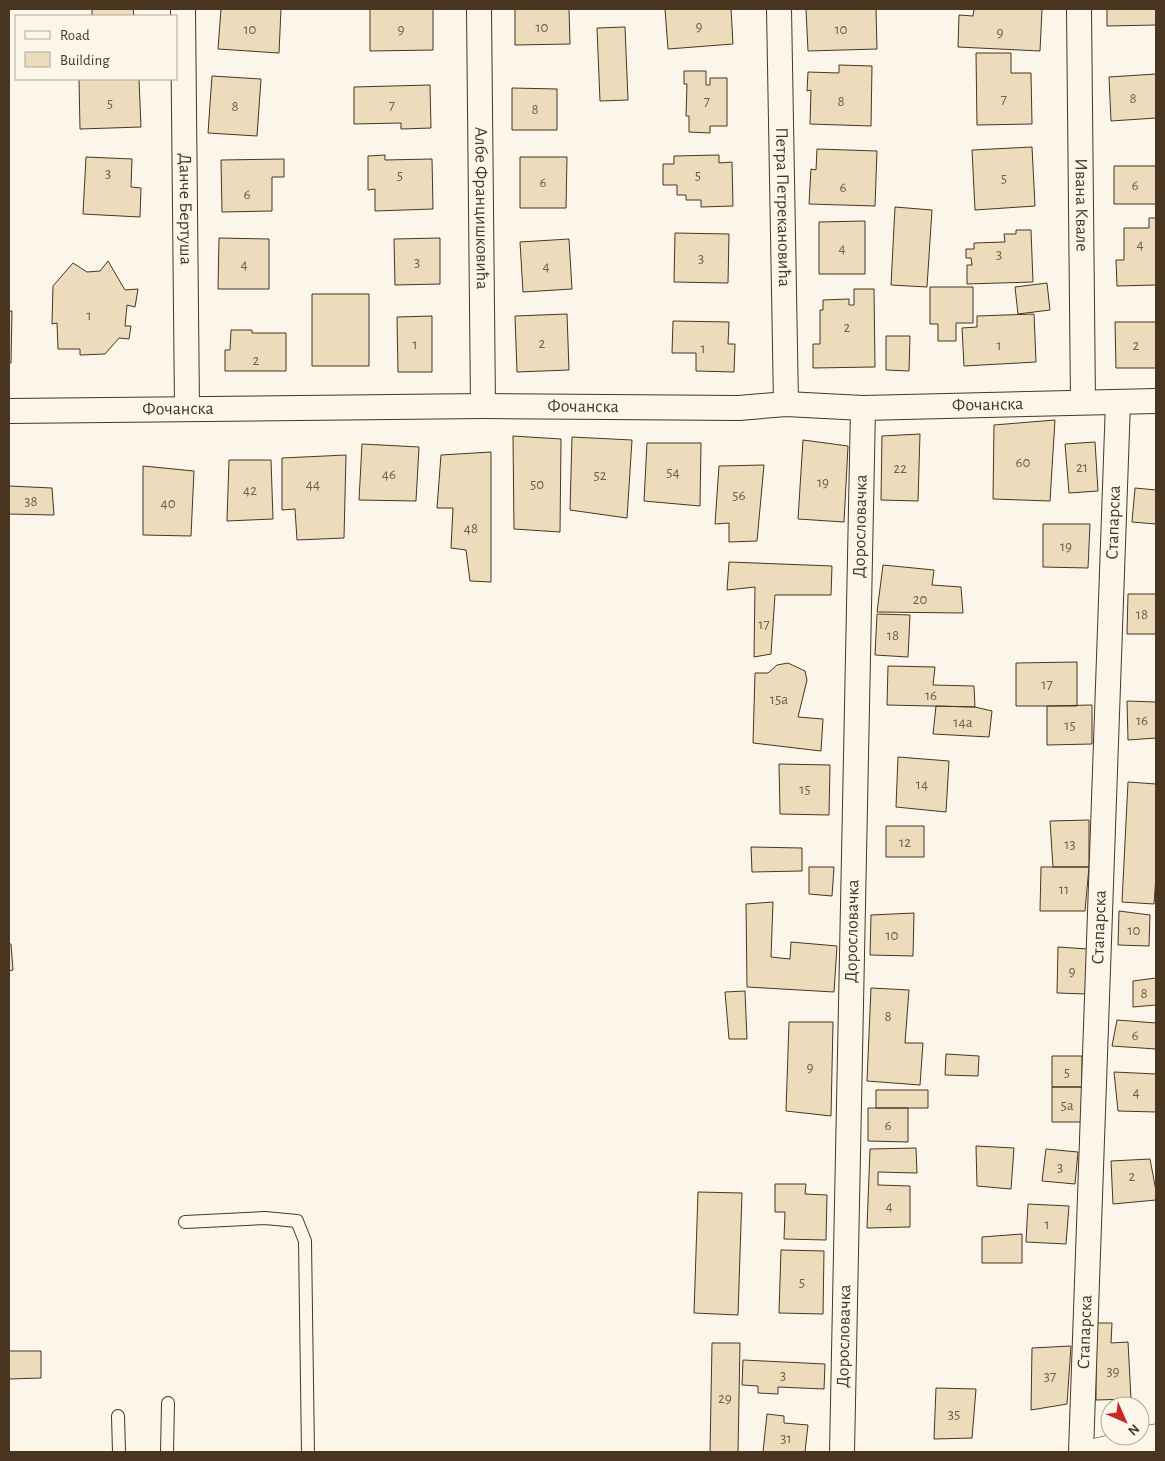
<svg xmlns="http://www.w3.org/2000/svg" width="1165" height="1461" viewBox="0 0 1165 1461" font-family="'Alegreya Sans',sans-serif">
	<rect width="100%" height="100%" fill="#fbf6e9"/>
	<path fill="#ecdcbc" stroke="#4a3520" d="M 92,9 L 133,9 L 134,16 L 92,16 Z
		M 221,9 L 281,9 L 279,53 L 218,49 Z
		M 370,9 L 433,9 L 433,50 L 370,51 Z
		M 515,9 L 569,9 L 570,44 L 515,45 Z
		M 665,9 L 731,9 L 733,44 L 668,49 Z
		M 806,9 L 876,9 L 877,49 L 808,51 Z
		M 974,9 L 1042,9 L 1040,51 L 958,47 L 959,15 L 973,16 Z
		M 1107,9 L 1156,9 L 1156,25 L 1107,26 Z
		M 625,27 L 628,100 L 600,101 L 597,28 Z
		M 976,53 L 1011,53 L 1011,73 L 1031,73 L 1032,124 L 977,125 Z
		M 839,65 L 872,66 L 871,126 L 810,124 L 811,90 L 807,91 L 808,72 L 839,73 Z
		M 684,71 L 706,71 L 706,85 L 710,85 L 710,78 L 727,78 L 727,126 L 710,126 L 710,133 L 689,132 L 689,116 L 686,116 L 687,84 L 684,84 Z
		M 1156,74 L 1156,118 L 1111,121 L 1109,77 Z
		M 212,76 L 261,79 L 257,136 L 208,133 Z
		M 79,79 L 139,79 L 141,127 L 80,129 Z
		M 430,85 L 431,128 L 401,129 L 401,123 L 354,124 L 354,87 Z
		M 512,88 L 557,89 L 557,130 L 512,130 Z
		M 1032,147 L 1035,206 L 975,210 L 972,150 Z
		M 817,149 L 877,151 L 875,206 L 809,204 L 811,169 L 816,170 Z
		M 385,155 L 385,160 L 432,159 L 433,209 L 375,211 L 375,189 L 368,190 L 368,156 Z
		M 719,155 L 719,163 L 732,162 L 733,206 L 701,207 L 701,200 L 686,200 L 686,195 L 677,195 L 677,185 L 663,185 L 663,164 L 674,164 L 674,156 Z
		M 86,157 L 132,159 L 131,187 L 141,188 L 140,217 L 83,214 Z
		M 520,157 L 567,157 L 566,208 L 520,208 Z
		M 284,159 L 284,177 L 272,177 L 272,211 L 222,212 L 221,160 Z
		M 1114,166 L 1156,166 L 1156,204 L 1114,204 Z
		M 895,207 L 932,210 L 927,287 L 891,285 Z
		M 1149,218 L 1156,218 L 1156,285 L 1117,286 L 1116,260 L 1124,260 L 1124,228 L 1149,228 Z
		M 865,221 L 865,274 L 819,274 L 819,222 Z
		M 1016,230 L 1031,230 L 1033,282 L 967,284 L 967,265 L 972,265 L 971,258 L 966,258 L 966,249 L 974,249 L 974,243 L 1005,242 L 1004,234 L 1016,234 Z
		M 675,233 L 729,234 L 728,283 L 674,282 Z
		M 219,238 L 269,239 L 269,289 L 218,289 Z
		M 440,238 L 440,284 L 395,285 L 394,239 Z
		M 569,239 L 572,289 L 523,292 L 520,242 Z
		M 108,261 L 125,290 L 138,289 L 135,307 L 127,305 L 125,326 L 131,326 L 129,339 L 119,338 L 105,354 L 80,355 L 80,349 L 58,349 L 57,323 L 52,324 L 53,286 L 73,263 L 87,272 L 100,271 Z
		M 1047,283 L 1050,310 L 1018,314 L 1015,287 Z
		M 930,287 L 973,287 L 973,323 L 956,323 L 956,341 L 938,341 L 938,324 L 930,324 Z
		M 854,289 L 874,289 L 875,367 L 813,368 L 813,344 L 820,344 L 820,310 L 823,310 L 823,300 L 849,299 L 849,305 L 854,305 Z
		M 312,294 L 369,294 L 369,366 L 312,366 Z
		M 9,311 L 12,311 L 11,363 L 9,363 Z
		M 567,314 L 569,370 L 517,372 L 515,316 Z
		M 1034,314 L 1036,362 L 964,366 L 962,328 L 977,327 L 977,316 Z
		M 432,316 L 432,372 L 398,372 L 397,317 Z
		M 673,321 L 729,322 L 728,344 L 735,344 L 734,372 L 696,371 L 696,353 L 672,353 Z
		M 1115,322 L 1156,322 L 1156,368 L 1116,368 Z
		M 231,330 L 252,330 L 252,333 L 286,333 L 286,371 L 225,371 L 225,350 L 230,350 Z
		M 886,336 L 910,336 L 909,371 L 886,370 Z
		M 1055,420 L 1050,501 L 993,499 L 994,425 Z
		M 920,434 L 918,501 L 881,500 L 882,436 Z
		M 513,436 L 561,439 L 560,532 L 514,529 Z
		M 572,437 L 632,440 L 627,518 L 570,510 Z
		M 803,440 L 848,446 L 844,522 L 798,519 Z
		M 1095,442 L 1098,491 L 1069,493 L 1065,444 Z
		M 647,443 L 701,443 L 700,506 L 644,501 Z
		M 362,444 L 419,447 L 416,501 L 359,500 Z
		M 491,452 L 491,582 L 470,581 L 466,550 L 451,548 L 453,508 L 437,508 L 441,455 Z
		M 346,455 L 344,538 L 297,540 L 295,509 L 282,510 L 282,458 Z
		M 229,460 L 271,460 L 273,519 L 227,521 Z
		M 764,465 L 757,541 L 729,542 L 729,523 L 715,524 L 719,466 Z
		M 143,466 L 194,471 L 191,536 L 143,535 Z
		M 9,481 L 9,486 L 52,488 L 54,515 L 9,514 Z
		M 1135,488 L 1156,490 L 1156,524 L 1132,522 Z
		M 1043,524 L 1090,524 L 1088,568 L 1043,567 Z
		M 729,562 L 832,566 L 831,595 L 775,595 L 771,654 L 754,657 L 755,587 L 727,590 Z
		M 883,565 L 934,570 L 932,585 L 961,587 L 963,613 L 877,612 Z
		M 1128,594 L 1156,594 L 1156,634 L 1127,634 Z
		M 877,614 L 910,615 L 908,657 L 875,655 Z
		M 1077,662 L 1077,706 L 1016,706 L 1016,663 Z
		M 788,663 L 805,671 L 807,680 L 798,717 L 823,719 L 821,751 L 753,743 L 755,673 L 768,673 L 777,665 Z
		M 888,666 L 935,667 L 933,685 L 974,686 L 975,707 L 887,705 Z
		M 1127,701 L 1156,702 L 1156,738 L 1128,740 Z
		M 1092,705 L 1092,744 L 1047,745 L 1047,706 Z
		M 936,706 L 975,707 L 992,711 L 989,737 L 933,734 Z
		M 898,757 L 949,761 L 946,812 L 896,807 Z
		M 779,764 L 830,765 L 829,815 L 780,814 Z
		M 1128,782 L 1156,784 L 1156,876 L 1154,904 L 1122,902 Z
		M 1089,820 L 1089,867 L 1053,867 L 1050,821 Z
		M 886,826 L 924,826 L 924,857 L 886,857 Z
		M 751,847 L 802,848 L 802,871 L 752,872 Z
		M 809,867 L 834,867 L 832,896 L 809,894 Z
		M 1041,867 L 1089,867 L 1085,911 L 1040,911 Z
		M 773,902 L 771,957 L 790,959 L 791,942 L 837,946 L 834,992 L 747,987 L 746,904 Z
		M 1119,911 L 1150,915 L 1149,946 L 1118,945 Z
		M 914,913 L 913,956 L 870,955 L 871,915 Z
		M 9,944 L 11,944 L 13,970 L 9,971 Z
		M 1058,947 L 1088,949 L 1086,994 L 1057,993 Z
		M 1156,978 L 1156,1005 L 1133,1007 L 1133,981 Z
		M 871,988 L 909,990 L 905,1043 L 923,1043 L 920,1085 L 867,1081 Z
		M 745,991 L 747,1039 L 729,1039 L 725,992 Z
		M 1117,1020 L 1156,1023 L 1156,1049 L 1112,1046 Z
		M 789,1022 L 833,1022 L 831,1116 L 786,1111 Z
		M 946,1054 L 979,1056 L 978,1076 L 945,1075 Z
		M 1052,1056 L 1082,1056 L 1082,1087 L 1052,1087 Z
		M 1114,1072 L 1156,1074 L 1156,1112 L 1118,1111 Z
		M 1052,1087 L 1082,1087 L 1082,1122 L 1052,1122 Z
		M 876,1090 L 928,1090 L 928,1108 L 876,1108 Z
		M 868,1108 L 908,1108 L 908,1142 L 868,1141 Z
		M 976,1146 L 1014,1148 L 1011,1189 L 977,1186 Z
		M 916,1148 L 917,1173 L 878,1172 L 878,1185 L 910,1186 L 910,1227 L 867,1228 L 870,1149 Z
		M 1046,1149 L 1078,1152 L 1075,1184 L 1042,1181 Z
		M 1150,1159 L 1156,1191 L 1156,1200 L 1113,1204 L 1111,1161 Z
		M 775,1184 L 806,1184 L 805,1194 L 827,1195 L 826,1240 L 784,1239 L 785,1212 L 775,1212 Z
		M 698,1192 L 742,1193 L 738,1315 L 694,1313 Z
		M 1028,1204 L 1069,1206 L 1066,1244 L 1026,1242 Z
		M 1022,1234 L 1022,1263 L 982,1263 L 982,1237 Z
		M 781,1250 L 824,1251 L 823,1314 L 779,1313 Z
		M 1096,1323 L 1112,1323 L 1111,1343 L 1128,1342 L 1131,1399 L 1096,1400 Z
		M 712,1343 L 740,1343 L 738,1452 L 710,1452 Z
		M 1071,1346 L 1067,1404 L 1031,1410 L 1032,1348 Z
		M 9,1351 L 41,1351 L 41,1378 L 9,1379 Z
		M 743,1360 L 825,1364 L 824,1389 L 778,1387 L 778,1394 L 758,1393 L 758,1386 L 742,1385 Z
		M 936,1388 L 976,1389 L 972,1438 L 934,1439 Z
		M 767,1414 L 784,1416 L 784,1423 L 808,1425 L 805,1452 L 763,1452 Z"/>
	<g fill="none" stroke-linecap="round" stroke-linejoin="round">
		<g stroke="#4a3520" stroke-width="14">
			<path id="service" d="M 185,1222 L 265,1218 L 297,1221 L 305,1241 L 308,1452
				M 118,1416 L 119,1452
				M 167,1452 L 168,1403"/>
		</g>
		<g stroke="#4a3520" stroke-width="26">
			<g id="minor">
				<path id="s1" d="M 183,9 L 187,409"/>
				<path id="s2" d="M 479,9 L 483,406"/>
				<path id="s3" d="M 779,9 L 786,404"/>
				<path id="s4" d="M 1079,9 L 1083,402"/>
				<path id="s5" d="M 9,411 L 483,406 L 739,408 L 786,404 L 863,408 L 1156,401"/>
				<path id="s6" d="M 842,1452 L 863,408"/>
				<path id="s7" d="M 1081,1452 L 1118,402"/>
			</g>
		</g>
		<g stroke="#4a3520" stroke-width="29">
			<path id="tertiary" d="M 1098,1452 L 1156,1438"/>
		</g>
		<use href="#service" stroke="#fbf6e9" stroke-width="12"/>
		<use href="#minor" stroke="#fbf6e9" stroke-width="24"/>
		<use href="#tertiary" stroke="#fbf6e9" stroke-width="28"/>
	</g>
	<g text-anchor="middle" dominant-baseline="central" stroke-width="4" stroke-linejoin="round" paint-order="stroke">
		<g font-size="15" fill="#725f47">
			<text x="699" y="26">9</text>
			<text x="542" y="27">10</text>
			<text x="250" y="29">10</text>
			<text x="401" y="29">9</text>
			<text x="841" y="29">10</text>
			<text x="1000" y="32">9</text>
			<text x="1133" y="98">8</text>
			<text x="1004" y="99">7</text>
			<text x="707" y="101">7</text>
			<text x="841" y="101">8</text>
			<text x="110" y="103">5</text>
			<text x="392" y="105">7</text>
			<text x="235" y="106">8</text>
			<text x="535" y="109">8</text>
			<text x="108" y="173">3</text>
			<text x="400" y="175">5</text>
			<text x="698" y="175">5</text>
			<text x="1004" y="178">5</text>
			<text x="543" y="182">6</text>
			<text x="1135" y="185">6</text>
			<text x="843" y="187">6</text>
			<text x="247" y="194">6</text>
			<text x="1140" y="244">4</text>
			<text x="842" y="248">4</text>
			<text x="999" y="254">3</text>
			<text x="701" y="258">3</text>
			<text x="417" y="262">3</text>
			<text x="244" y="264">4</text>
			<text x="546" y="266">4</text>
			<text x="89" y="315">1</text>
			<text x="847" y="327">2</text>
			<text x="542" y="343">2</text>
			<text x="415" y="344">1</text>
			<text x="999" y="345">1</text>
			<text x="1136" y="345">2</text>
			<text x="703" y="348">1</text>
			<text x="256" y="360">2</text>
			<text x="1023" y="462">60</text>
			<text x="1082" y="467">21</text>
			<text x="900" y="468">22</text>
			<text x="673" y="472">54</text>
			<text x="389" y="474">46</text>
			<text x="600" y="475">52</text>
			<text x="823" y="482">19</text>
			<text x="313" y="484">44</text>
			<text x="537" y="484">50</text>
			<text x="250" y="490">42</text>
			<text x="739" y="495">56</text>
			<text x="31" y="501">38</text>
			<text x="168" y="503">40</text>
			<text x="471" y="528">48</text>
			<text x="1066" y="546">19</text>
			<text x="920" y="599">20</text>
			<text x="1142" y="614">18</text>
			<text x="764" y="624">17</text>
			<text x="893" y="635">18</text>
			<text x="1047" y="684">17</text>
			<text x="931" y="695">16</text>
			<text x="779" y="699">15a</text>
			<text x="1142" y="720">16</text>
			<text x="963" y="722">14a</text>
			<text x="1070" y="725">15</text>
			<text x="922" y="784">14</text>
			<text x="805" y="789">15</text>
			<text x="905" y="842">12</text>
			<text x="1070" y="844">13</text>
			<text x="1064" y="889">11</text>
			<text x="1134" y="930">10</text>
			<text x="892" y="935">10</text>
			<text x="1072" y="971">9</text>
			<text x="1144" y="993">8</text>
			<text x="888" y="1016">8</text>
			<text x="1135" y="1035">6</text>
			<text x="810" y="1067">9</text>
			<text x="1067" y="1072">5</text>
			<text x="1136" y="1092">4</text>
			<text x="1067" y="1105">5a</text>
			<text x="888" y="1125">6</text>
			<text x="1060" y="1167">3</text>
			<text x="1132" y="1176">2</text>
			<text x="889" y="1206">4</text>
			<text x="1047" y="1224">1</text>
			<text x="802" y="1282">5</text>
			<text x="1113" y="1371">39</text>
			<text x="783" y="1375">3</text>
			<text x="1050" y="1376">37</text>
			<text x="725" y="1398">29</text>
			<text x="954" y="1414">35</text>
			<text x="786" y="1438">31</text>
		</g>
		<g font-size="18" fill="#4a3520" stroke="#fbf6e9">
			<text stroke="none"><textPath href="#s4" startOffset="196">Ивана Квале</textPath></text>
			<text stroke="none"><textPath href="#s3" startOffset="198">Петра Петрекановића</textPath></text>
			<text stroke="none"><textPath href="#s2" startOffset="199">Албе Францишковића</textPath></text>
			<text stroke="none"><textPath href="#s1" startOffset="200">Данче Бертуша</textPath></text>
			<text stroke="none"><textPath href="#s5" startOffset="979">Фочанска</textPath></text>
			<text stroke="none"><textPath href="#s5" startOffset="574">Фочанска</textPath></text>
			<text stroke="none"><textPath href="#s5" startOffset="169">Фочанска</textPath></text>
			<text stroke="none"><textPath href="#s7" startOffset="930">Стапарска</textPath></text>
			<text stroke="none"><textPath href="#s6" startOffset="926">Дорословачка</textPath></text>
			<text stroke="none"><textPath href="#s7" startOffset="525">Стапарска</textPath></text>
			<text stroke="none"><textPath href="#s6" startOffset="521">Дорословачка</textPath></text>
			<text stroke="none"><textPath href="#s7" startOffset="120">Стапарска</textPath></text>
			<text stroke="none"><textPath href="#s6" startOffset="116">Дорословачка</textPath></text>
		</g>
	</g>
	<rect width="1165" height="1461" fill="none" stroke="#4a3520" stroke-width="20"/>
	<rect x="15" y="15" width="162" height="65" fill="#fbf6e9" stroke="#b4a999"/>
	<rect x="25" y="31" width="25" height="8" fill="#fbf6e9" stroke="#b4a999"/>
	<text x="60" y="40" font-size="15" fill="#4a3520">Road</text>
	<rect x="25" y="52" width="25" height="15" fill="#ecdcbc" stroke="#b4a999"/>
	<text x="60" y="65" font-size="15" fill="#4a3520">Building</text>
	<g transform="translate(1125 1421) rotate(135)"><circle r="24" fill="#fbf6e9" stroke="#b4a999"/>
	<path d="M0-4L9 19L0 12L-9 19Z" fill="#c62828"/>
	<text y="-8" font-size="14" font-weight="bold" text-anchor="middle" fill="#4a3520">N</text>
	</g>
</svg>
